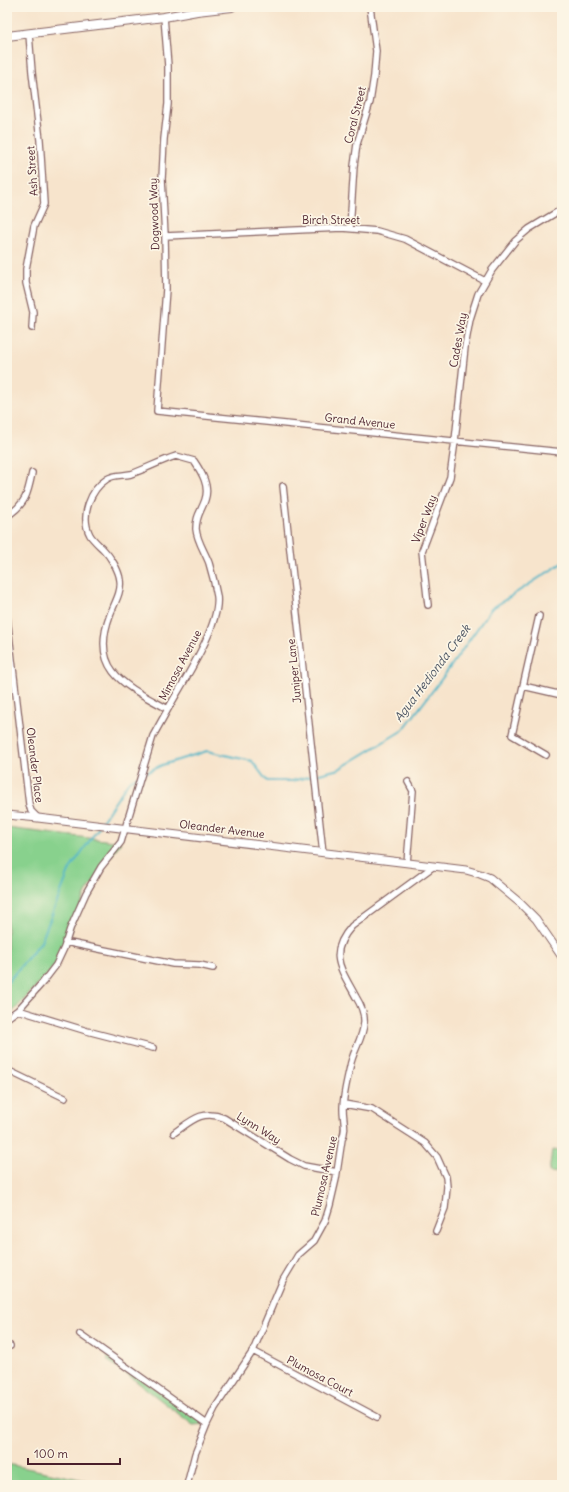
<svg xmlns="http://www.w3.org/2000/svg" width="569" height="1492" viewBox="0 0 569 1492" font-family="Delius,sans-serif">
	<rect width="100%" height="100%" fill="#fcf5e5"/>
	<filter id="ink" filterUnits="userSpaceOnUse"><feTurbulence type="fractalNoise" baseFrequency=".025" numOctaves="2"/><feDisplacementMap in="SourceGraphic" scale="8" xChannelSelector="R" yChannelSelector="G"/><feConvolveMatrix kernelMatrix="1 2 1 2 8 2 1 2 1" color-interpolation-filters="sRGB"/></filter>
	<filter id="wash" filterUnits="userSpaceOnUse"><feTurbulence type="fractalNoise" baseFrequency=".012" numOctaves="4" result="noise"/><feDisplacementMap in="SourceGraphic" scale="16" xChannelSelector="R" yChannelSelector="G"/><feGaussianBlur stdDeviation="0.9" result="paint"/><feColorMatrix in="noise" values="0 0 0 0 0 0 0 0 0 0 0 0 0 0 0 0 0 1.4 0 .05"/><feComposite in="paint" operator="in"/></filter>
	<g filter="url(#wash)">
		<rect width="100%" height="100%" fill="#f7e4cc"/>
		<path fill="#88d18d" stroke="#69785c" d="M 7,828 L 121,842 L 86,893 L 56,965 L 7,1018 Z
			M 552,1150 L 562,1151 L 559,1173 L 549,1172 Z
			M 107,1355 L 206,1424 L 193,1425 L 132,1378 L 108,1361 Z
			M 7,1464 L 109,1485 L 14,1485 L 7,1481 Z"/>
		<g fill="none" stroke-linecap="round" stroke-linejoin="round">
			<path stroke="#4ab4c7" stroke-width="2" d="M 143,774 L 162,765 L 207,751 L 252,761 L 267,781 L 292,781 L 339,769 L 403,730 L 446,673 L 491,609 L 562,563
				M 101,823 L 129,781 L 139,776
				M 7,983 L 41,942 L 70,869 L 99,827"/>
		</g>
	</g>
	<g filter="url(#ink)">
		<g fill="none" stroke-linecap="round" stroke-linejoin="round">
			<g stroke="#876463" stroke-width="8">
				<path id="minor" d="M 164,17 L 168,66 L 168,104 L 164,139 L 162,179 L 165,236 L 166,289 L 157,411 L 562,452
					M 29,34 L 32,72 L 40,140 L 44,204 L 34,226 L 26,269 L 26,283 L 33,312 L 32,328
					M 350,228 L 354,166 L 357,144 L 370,102 L 374,76 L 376,51 L 370,7
					M 165,236 L 342,228 L 377,231 L 405,239 L 485,281
					M 176,456 L 194,461 C 202,473 210,486 205,500 C 201,512 196,515 196,529 C 197,541 205,552 209,563 C 212,573 215,585 217,596 C 221,625 183,682 168,709 C 126,686 89,671 110,615 C 114,604 122,592 120,580 C 119,570 110,556 103,549 C 99,545 93,540 90,535 C 80,516 90,490 107,479 C 114,474 123,476 131,474 C 146,469 160,461 176,456 Z
					M 283,486 L 323,853
					M 7,516 C 26,504 28,493 32,473
					M 428,605 L 422,551 L 450,477 L 455,441 L 465,347 L 470,319 L 478,294 L 492,270 L 515,241 L 529,229 L 562,209
					M 7,617 L 29,804 L 31,811 L 38,818
					M 523,686 L 539,616
					M 546,755 L 512,735 L 523,686 L 562,695
					M 407,863 L 413,791 L 408,782
					M 65,942 L 173,964 L 200,965 L 213,968
					M 18,1010 L 87,1031 L 153,1048
					M 7,1018 L 18,1010 L 43,982 L 56,965 L 64,948 L 70,929 L 86,893 L 101,867 L 121,842 L 153,736 L 168,709
					M 7,1070 L 65,1098
					M 344,1104 L 372,1109 L 425,1143 L 437,1157 L 446,1177 L 447,1187 L 445,1208 L 436,1231
					M 174,1133 C 191,1121 202,1109 224,1118 L 290,1159 L 304,1166 L 337,1172
					M 80,1334 L 207,1424
					M 7,1346 L 10,1346
					M 253,1351 L 377,1417
					M 187,1485 L 195,1454 L 207,1424 L 215,1408 L 253,1351 L 283,1280 L 298,1255 L 314,1241 L 325,1221 L 330,1205 L 336,1179 L 342,1139 C 347,1129 343,1120 343,1109 C 343,1096 347,1080 350,1067 C 352,1052 363,1039 364,1023 C 365,1013 361,1005 356,997 C 341,969 327,954 352,926 L 434,866"/>
			</g>
			<g stroke="#876463" stroke-width="9">
				<path id="tertiary" d="M 7,815 L 38,818 L 466,870 L 480,874 L 490,878 L 520,903 L 536,919 L 562,957"/>
			</g>
			<g stroke="#876463" stroke-width="10">
				<path id="secondary" d="M 7,36 L 164,17 L 197,11 L 232,7"/>
			</g>
			<use href="#minor" stroke="#fff" stroke-width="5.5"/>
			<use href="#tertiary" stroke="#fff" stroke-width="7"/>
			<use href="#secondary" stroke="#fff" stroke-width="8"/>
		</g>
	</g>
	<g text-anchor="middle" dominant-baseline="central" stroke-width="3.5" stroke-linejoin="round" paint-order="stroke">
		<g font-size="11" fill="#4a1f2b" stroke="#fcf5e5">
			<text transform="translate(355 115) rotate(-76)">Coral Street</text>
			<text transform="translate(32 171) rotate(-94)">Ash Street</text>
			<text transform="translate(154 214) rotate(-92)">Dogwood Way</text>
			<text x="331" y="220">Birch Street</text>
			<text transform="translate(458 340) rotate(-80)">Cades Way</text>
			<text transform="translate(360 421) rotate(6)">Grand Avenue</text>
			<text transform="translate(424 519) rotate(-69)">Viper Way</text>
			<text transform="translate(180 665) rotate(-62)">Mimosa Avenue</text>
			<text transform="translate(294 671) rotate(-96)">Juniper Lane</text>
			<text transform="translate(35 765) rotate(83)">Oleander Place</text>
			<text transform="translate(222 829) rotate(7)">Oleander Avenue</text>
			<text transform="translate(259 1128) rotate(32)">Lynn Way</text>
			<text transform="translate(324 1176) rotate(-77)">Plumosa Avenue</text>
			<text transform="translate(320 1376) rotate(28)">Plumosa Court</text>
		</g>
		<g font-size="12" font-style="italic" fill="#4a5362" stroke="#fcf5e5">
			<text transform="translate(432 673) rotate(-53)">Agua Hedionda Creek</text>
		</g>
	</g>
	<rect width="569" height="1492" fill="none" stroke="#fcf5e5" stroke-width="24"/>
	<path d="M28 1458v6h92v-6" fill="none" stroke="#4a1f2b" stroke-width="2"/>
	<text x="34" y="1458" font-size="12" fill="#4a1f2b" stroke="#fcf5e5" stroke-width="3" paint-order="stroke">100 m</text>
</svg>
